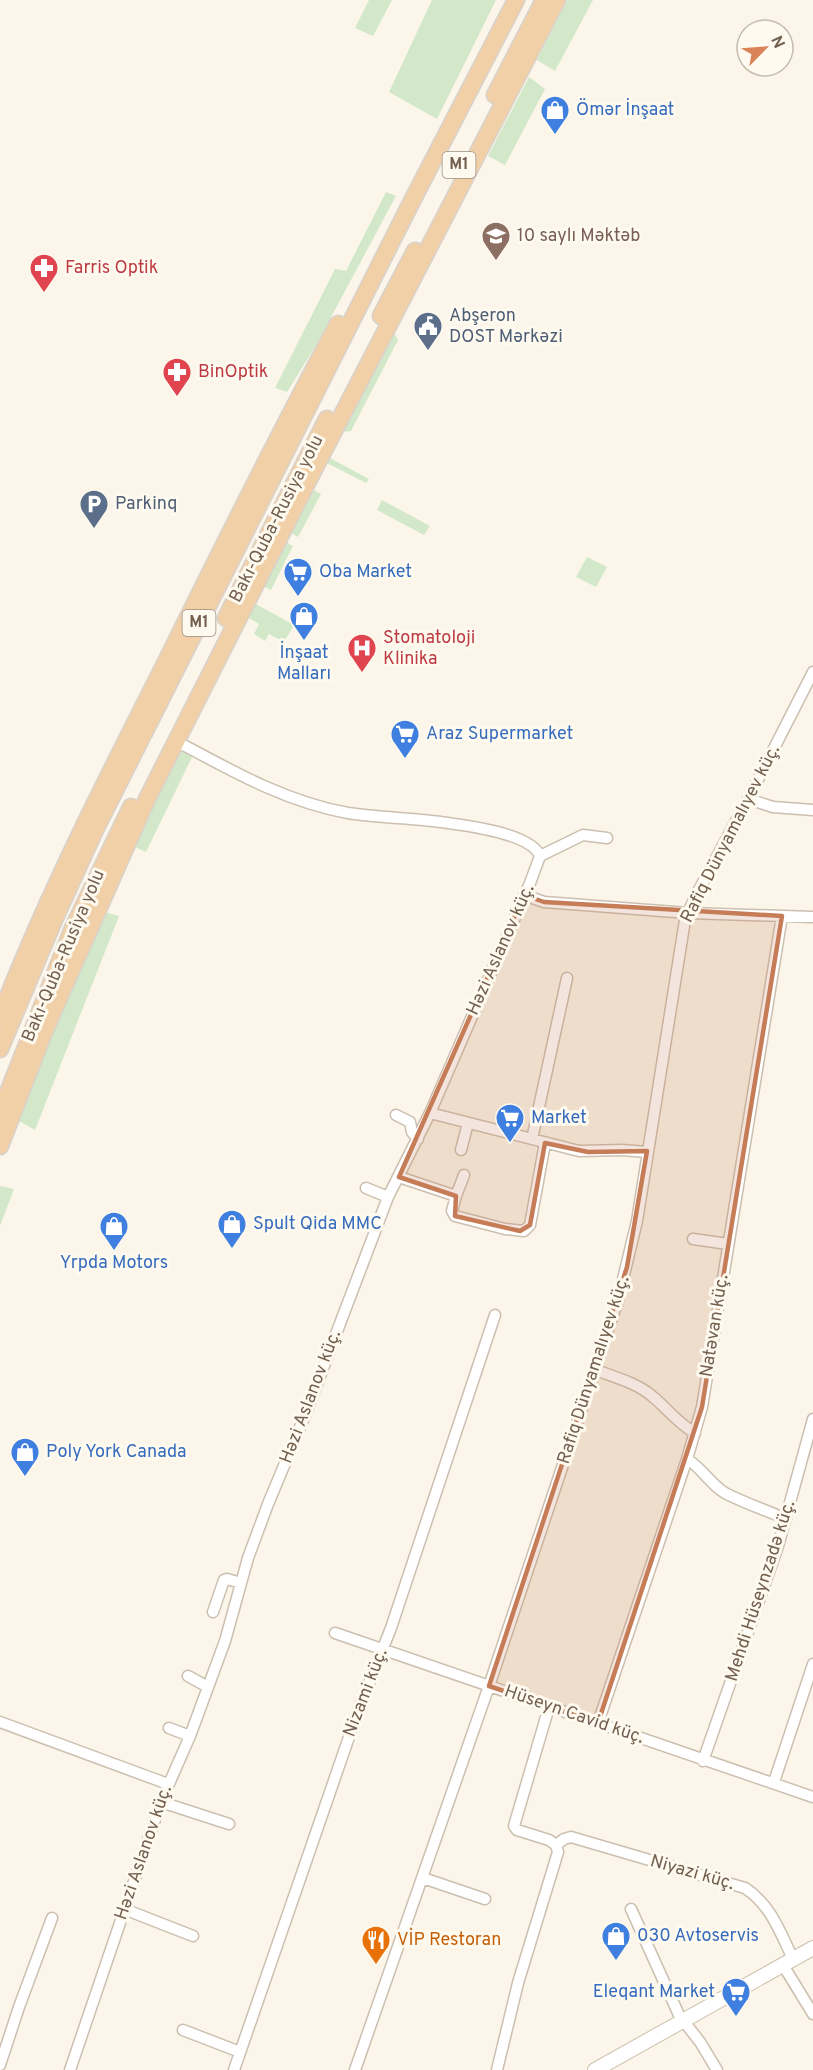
<svg xmlns="http://www.w3.org/2000/svg" width="813" height="2070" viewBox="0 0 813 2070" font-family="Overpass,sans-serif">
	<rect width="100%" height="100%" fill="#fbf6e9"/>
	<path fill="#d2e8c9" d="M 369,0 L 392,0 L 373,36 L 355,28 Z
		M 432,0 L 496,0 L 437,119 L 389,92 Z
		M 567,0 L 593,0 L 555,71 L 537,60 Z
		M 529,77 L 545,89 L 505,165 L 488,156 Z
		M 386,192 L 396,196 L 315,347 L 287,392 L 275,388 L 335,269 L 346,271 Z
		M 393,331 L 398,340 L 351,431 L 341,432 Z
		M 328,457 L 369,479 L 366,483 L 325,462 Z
		M 314,490 L 321,494 L 298,537 L 291,533 Z
		M 382,500 L 430,526 L 424,535 L 377,510 Z
		M 286,542 L 293,546 L 271,590 L 263,586 Z
		M 587,557 L 607,567 L 596,587 L 576,577 Z
		M 254,603 L 294,625 L 284,642 L 269,634 L 265,641 L 254,634 L 259,624 L 247,617 Z
		M 180,750 L 193,755 L 146,852 L 133,846 Z
		M 102,911 L 119,916 L 35,1130 L 17,1120 Z
		M 0,1186 L 14,1189 L 0,1226 Z"/>
	<g fill="none" stroke-linecap="round" stroke-linejoin="round">
		<g stroke="#ccbfb0" stroke-width="13">
			<path id="minor" d="M 748,799 L 773,807 L 813,810
				M 540,856 L 583,835 L 607,838
				M 524,895 L 544,902 L 688,913 L 813,917
				M 430,1113 L 579,1151 L 622,1150 L 647,1152
				M 396,1115 L 410,1122 L 412,1132 L 418,1139
				M 532,1139 L 567,978
				M 461,1150 L 468,1123
				M 399,1177 L 456,1196 L 452,1211 L 455,1216 L 505,1229 L 524,1231 L 530,1225 L 545,1143
				M 366,1188 L 388,1197
				M 456,1196 L 464,1175
				M 693,1239 L 728,1244
				M 596,1370 C 614,1377 637,1383 652,1396 C 668,1409 676,1422 695,1433
				M 687,1459 C 702,1468 710,1484 725,1493 C 744,1503 766,1510 786,1519
				M 213,1612 L 224,1580 L 227,1579 L 241,1583
				M 335,1633 L 813,1797
				M 188,1676 L 208,1687
				M 0,1722 L 168,1784
				M 598,1723 L 687,1459 L 702,1407 L 782,916
				M 169,1728 L 190,1736
				M 703,1761 L 778,1546 L 813,1419
				M 774,1782 L 813,1664
				M 161,1802 L 229,1824
				M 556,1845 L 564,1839 L 571,1837 L 745,1888 C 771,1905 780,1932 793,1959
				M 423,1878 L 485,1899
				M 124,1909 L 193,1936
				M 631,1909 L 679,2015 L 700,2042 L 717,2070
				M 783,1965 L 813,2014
				M 183,2030 L 240,2052
				M 0,2065 L 19,2007 L 52,1918
				M 70,2070 L 161,1802 L 190,1736 L 225,1641 L 248,1558 L 268,1504 L 308,1408 L 388,1197 L 430,1113 L 530,883 L 540,856 C 531,834 470,826 448,823 C 415,818 381,818 348,813 C 286,802 232,771 176,741
				M 234,2070 L 358,1711 L 391,1628 L 495,1315
				M 355,2070 L 489,1686 L 618,1300 L 637,1221 L 685,920 L 695,897 L 748,799 L 813,672
				M 497,2070 L 518,1983 L 558,1852 L 556,1845 L 549,1840 L 517,1830 L 514,1826 L 549,1707"/>
		</g>
		<g stroke="#cfc0ae" stroke-width="16">
			<path id="secondary" d="M 595,2070 L 813,1948"/>
		</g>
		<g stroke="#d8d2ce" stroke-width="19">
			<path id="trunk" d="M 495,95 L 544,0
				M 381,316 L 415,251
				M 226,618 L 327,419
				M 0,1017 C 47,896 106,780 165,664 C 221,550 278,436 338,324
				M 0,1049 L 54,920 L 95,830 L 411,203 L 516,0
				M 0,1113 L 73,928 L 131,807
				M 0,1146 L 44,1032 L 147,799 L 309,479 L 557,0"/>
		</g>
		<use href="#minor" stroke="#fff" stroke-width="10"/>
		<use href="#secondary" stroke="#fff" stroke-width="14"/>
		<use href="#trunk" stroke="#f1d0a7" stroke-width="16"/>
	</g>
	<path fill="#c57c57" fill-opacity="0.2" stroke="#c57c57" stroke-width="4.5" stroke-linejoin="round" d="M 524,895 L 544,902 L 782,916 L 702,1407 L 598,1723 L 489,1686 L 627,1267 L 647,1151 L 588,1152 L 545,1143 L 530,1225 L 520,1231 L 455,1216 L 456,1196 L 399,1177 Z"/>
	<defs>
		<g id="shop-pin" transform="scale(1.5)"><path d="M0 17L-7.5 6A9.5 9.5 0 1 1 7.5 6Z" fill="#3f7fe0" stroke="#fefaf0"/><path d="M-5-2.5h2.3a2.7 3.5 0 0 1 5.4 0H5L5.5 6h-11ZM-1.5-2.5h3a1.5 2.3 0 0 0-3 0Z" fill="#fff"/></g>
		<g id="school-pin" transform="scale(1.5)"><path d="M0 17L-7.5 6A9.5 9.5 0 1 1 7.5 6Z" fill="#8d6e63" stroke="#fefaf0"/><path d="M0-5L7-2L0 1L-7-2ZM-4 1L0 2.5L4 1V4Q0 6-4 4Z" fill="#fff"/></g>
		<g id="pharmacy-pin" transform="scale(1.5)"><path d="M0 17L-7.5 6A9.5 9.5 0 1 1 7.5 6Z" fill="#e0444e" stroke="#fefaf0"/><path d="M-2-6h4v4h4v4h-4v4h-4v-4h-4v-4h4Z" fill="#fff"/></g>
		<g id="civic-pin" transform="scale(1.5)"><path d="M0 17L-7.5 6A9.5 9.5 0 1 1 7.5 6Z" fill="#5c6f8a" stroke="#fefaf0"/><path d="M-.6-6.5H3V-4.5H.6V-3L4-1V1h2V6H-6V1h2V-1L-.6-3ZM-1.2 2.5V6h2.4V2.5Z" fill="#fff"/></g>
		<g id="parking-pin" transform="scale(1.5)"><path d="M0 17L-7.5 6A9.5 9.5 0 1 1 7.5 6Z" fill="#5c6f8a" stroke="#fefaf0"/><path d="M-3.5-5.5H1a3.5 3.5 0 0 1 0 7H-1V5.5H-3.5ZM-1-3.4V-.6H.8a1.4 1.4 0 0 0 0-2.8Z" fill="#fff"/></g>
		<g id="supermarket-pin" transform="scale(1.5)"><path d="M0 17L-7.5 6A9.5 9.5 0 1 1 7.5 6Z" fill="#3f7fe0" stroke="#fefaf0"/><path d="M-6-5.5h2.5l.6 2H6L4.5 2H-2.5L-4.4-4H-6ZM-1.5 3.2a1.3 1.3 0 1 0 .1 0ZM3 3.2a1.3 1.3 0 1 0 .1 0Z" fill="#fff"/></g>
		<g id="hospital-pin" transform="scale(1.5)"><path d="M0 17L-7.5 6A9.5 9.5 0 1 1 7.5 6Z" fill="#e0444e" stroke="#fefaf0"/><path d="M-5-5h3v3.5h4V-5h3V5h-3V1.5h-4V5h-3Z" fill="#fff"/></g>
		<g id="restaurant-pin" transform="scale(1.5)"><path d="M0 17L-7.5 6A9.5 9.5 0 1 1 7.5 6Z" fill="#e8710a" stroke="#fefaf0"/><path d="M-5-6h1v4h1v-4h1v4h1v-4h1v5L-1.5 .5V6h-2V.5L-5-1ZM5-6V6H3V1.5H1.5Q1.5-4 5-6Z" fill="#fff"/></g>
	</defs>
	<g fill-rule="evenodd">
		<use href="#shop-pin" x="555" y="110"/>
		<use href="#school-pin" x="496" y="236"/>
		<use href="#pharmacy-pin" x="44" y="268"/>
		<use href="#civic-pin" x="428" y="326"/>
		<use href="#pharmacy-pin" x="177" y="372"/>
		<use href="#parking-pin" x="94" y="504"/>
		<use href="#supermarket-pin" x="298" y="572"/>
		<use href="#shop-pin" x="304" y="616"/>
		<use href="#hospital-pin" x="362" y="648"/>
		<use href="#supermarket-pin" x="405" y="734"/>
		<use href="#supermarket-pin" x="510" y="1118"/>
		<use href="#shop-pin" x="232" y="1224"/>
		<use href="#shop-pin" x="114" y="1226"/>
		<use href="#shop-pin" x="25" y="1452"/>
		<use href="#shop-pin" x="616" y="1936"/>
		<use href="#restaurant-pin" x="376" y="1940"/>
		<use href="#supermarket-pin" x="736" y="1992"/>
	</g>
	<g text-anchor="middle" dominant-baseline="central" stroke-width="6" stroke-linejoin="round" paint-order="stroke">
		<g fill="#fefaf0" stroke="#9d8e7f" stroke-width="1.5">
			<rect x="442.5" y="152" width="33" height="26" rx="4.5"/>
			<rect x="182.5" y="610" width="33" height="26" rx="4.5"/>
		</g>
		<g font-size="16" font-weight="bold" fill="#73604f">
			<text x="459" y="165">M1</text>
			<text x="199" y="623">M1</text>
		</g>
		<g font-size="18" fill="#366cbe" stroke="#fefaf0" text-anchor="start">
			<text x="576" y="110">Ömər İnşaat</text>
			<text x="319" y="572">Oba Market</text>
			<text x="304" y="653" text-anchor="middle">İnşaat<tspan x="304" dy="21">Malları</tspan></text>
			<text x="426" y="734">Araz Supermarket</text>
			<text x="531" y="1118">Market</text>
			<text x="253" y="1224">Spult Qida MMC</text>
			<text x="114" y="1263" text-anchor="middle">Yrpda Motors</text>
			<text x="46" y="1452">Poly York Canada</text>
			<text x="637" y="1936">030 Avtoservis</text>
			<text x="715" y="1992" text-anchor="end">Eleqant Market</text>
		</g>
		<g font-size="18" fill="#785e54" stroke="#fefaf0" text-anchor="start">
			<text x="517" y="236">10 saylı Məktəb</text>
		</g>
		<g font-size="18" fill="#be3a42" stroke="#fefaf0" text-anchor="start">
			<text x="65" y="268">Farris Optik</text>
			<text x="198" y="372">BinOptik</text>
			<text x="383" y="638">Stomatoloji<tspan x="383" dy="21">Klinika</tspan></text>
		</g>
		<g font-size="18" fill="#4e5e75" stroke="#fefaf0" text-anchor="start">
			<text x="449" y="316">Abşeron<tspan x="449" dy="21">DOST Mərkəzi</tspan></text>
			<text x="115" y="504">Parkinq</text>
		</g>
		<g font-size="18" fill="#73604f" stroke="#fefaf0">
			<text transform="translate(277 519) rotate(-63)">Bakı-Quba-Rusiya yolu</text>
			<text transform="translate(731 834) rotate(-63)">Rafiq Dünyamalıyev küç.</text>
			<text transform="translate(501 950) rotate(-66)">Həzi Aslanov küç.</text>
			<text transform="translate(64 956) rotate(-67)">Bakı-Quba-Rusiya yolu</text>
			<text transform="translate(715 1326) rotate(-81)">Natəvan küç.</text>
			<text transform="translate(594 1370) rotate(-72)">Rafiq Dünyamalıyev küç.</text>
			<text transform="translate(311 1397) rotate(-69)">Həzi Aslanov küç.</text>
			<text transform="translate(761 1591) rotate(-72)">Mehdi Hüseynzadə küç.</text>
			<text transform="translate(366 1693) rotate(-69)">Nizami küç.</text>
			<text transform="translate(574 1715) rotate(19)">Hüseyn Cavid küç.</text>
			<text transform="translate(144 1853) rotate(-71)">Həzi Aslanov küç.</text>
			<text transform="translate(692 1873) rotate(16)">Niyazi küç.</text>
		</g>
		<g font-size="18" fill="#c56008" stroke="#fefaf0" text-anchor="start">
			<text x="397" y="1940">VİP Restoran</text>
		</g>
	</g>
	<g transform="translate(765 48) rotate(65)"><circle r="28" fill="#fefaf0" stroke="#c6bcb0" stroke-width="1.5"/>
	<path d="M0-4.5L10 22L0 15L-10 22Z" fill="#da8359"/>
	<text y="-9" font-size="16" font-weight="bold" text-anchor="middle" fill="#73604f">N</text>
	</g>
</svg>
